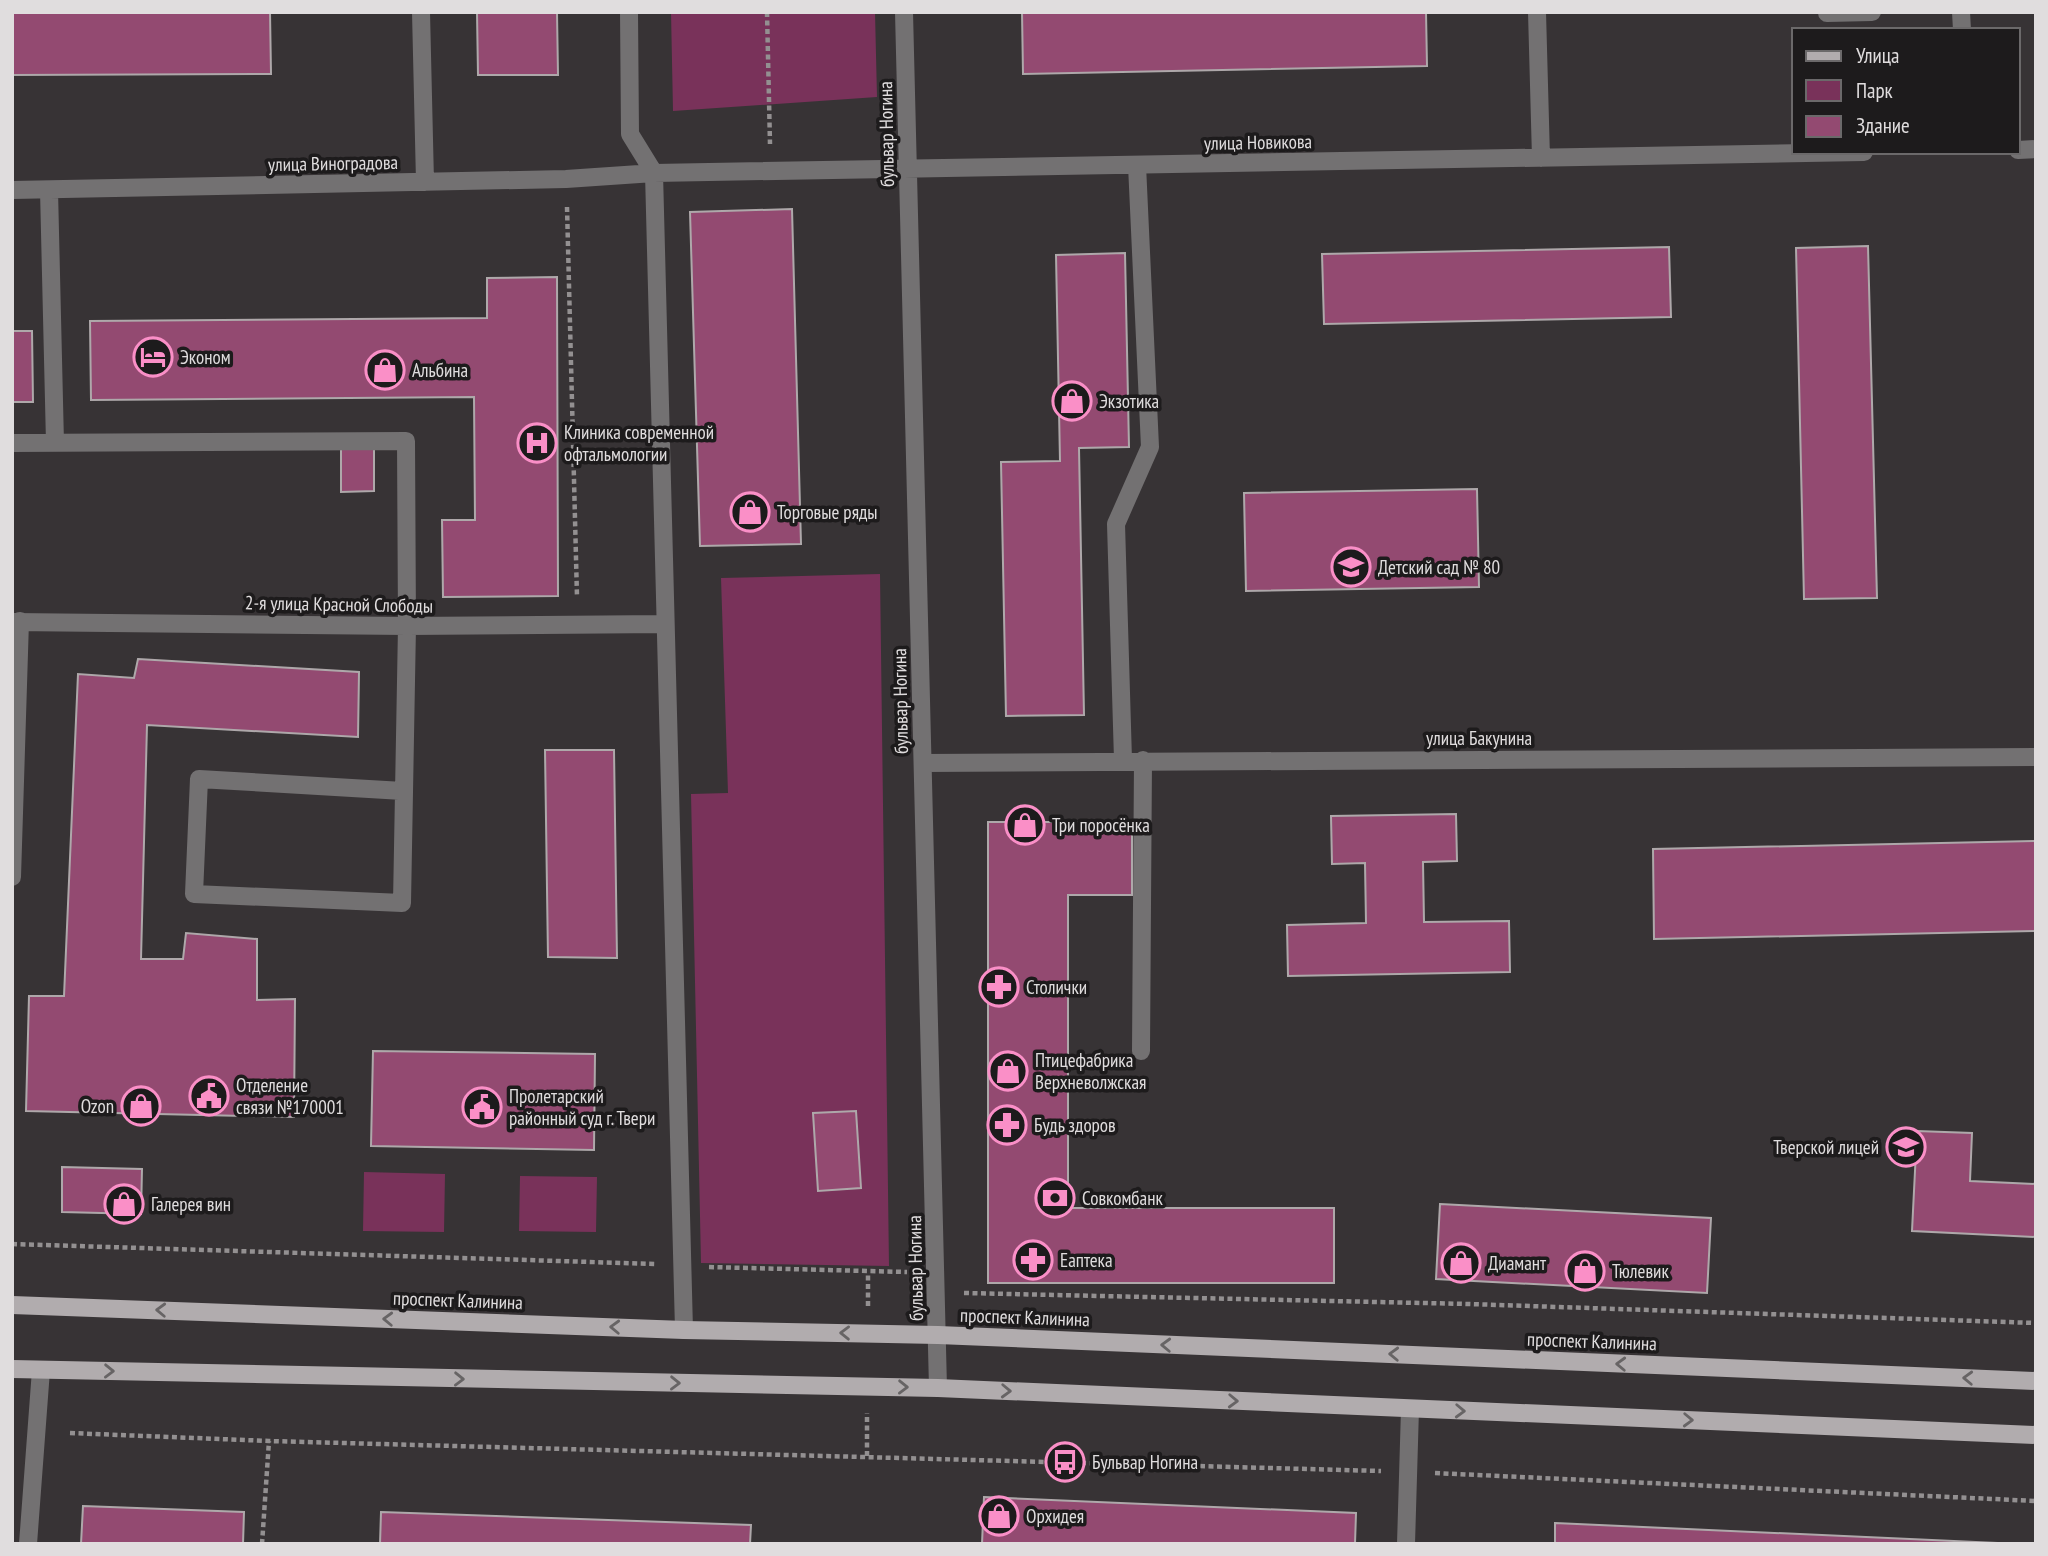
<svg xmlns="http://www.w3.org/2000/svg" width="2048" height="1556" viewBox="0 0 2048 1556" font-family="'PT Sans Narrow',sans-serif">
	<rect width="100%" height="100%" fill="#373335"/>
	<path fill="#79325a" d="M 671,12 L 875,12 L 877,97 L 673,111 Z
		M 880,574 L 889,1266 L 701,1263 L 691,794 L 728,793 L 721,578 Z
		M 364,1172 L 445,1174 L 444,1232 L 363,1231 Z
		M 520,1176 L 597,1177 L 596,1232 L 519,1231 Z"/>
	<path fill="#934a71" stroke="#aea8aa" stroke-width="2" d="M 12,12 L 270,12 L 271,74 L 12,75 Z
		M 477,12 L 557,12 L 558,75 L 478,75 Z
		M 1022,12 L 1426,12 L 1427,66 L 1023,74 Z
		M 792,209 L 801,544 L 700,546 L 690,212 Z
		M 1868,246 L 1877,598 L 1804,599 L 1796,248 Z
		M 1669,247 L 1671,317 L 1324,324 L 1322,254 Z
		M 1125,253 L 1129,447 L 1079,448 L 1084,715 L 1006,716 L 1001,462 L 1060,461 L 1056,255 Z
		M 557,277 L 558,596 L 443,597 L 442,520 L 475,520 L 474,397 L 91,400 L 90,321 L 487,318 L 487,278 Z
		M 12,331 L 32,331 L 33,402 L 12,402 Z
		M 341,446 L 374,446 L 374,491 L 341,492 Z
		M 1477,489 L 1479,587 L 1246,591 L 1244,493 Z
		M 138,659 L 359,672 L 358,737 L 147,725 L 141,959 L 183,959 L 186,933 L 257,939 L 257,1000 L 295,999 L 294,1117 L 26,1111 L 29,996 L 64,996 L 78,674 L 134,678 Z
		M 545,750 L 614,750 L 617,958 L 548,957 Z
		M 1456,814 L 1457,861 L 1423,862 L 1424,922 L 1509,921 L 1510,972 L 1288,976 L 1287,925 L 1366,923 L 1365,863 L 1332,864 L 1331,816 Z
		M 988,822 L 1132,822 L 1132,895 L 1068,895 L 1068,1208 L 1334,1208 L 1334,1283 L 988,1283 Z
		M 2036,841 L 2036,931 L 1654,939 L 1653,849 Z
		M 373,1051 L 595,1054 L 594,1150 L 371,1146 Z
		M 856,1111 L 861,1188 L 818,1191 L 813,1113 Z
		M 1917,1131 L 1972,1133 L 1970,1181 L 2036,1184 L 2036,1237 L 1912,1231 Z
		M 62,1167 L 142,1169 L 141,1214 L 62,1212 Z
		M 1440,1204 L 1711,1218 L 1707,1293 L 1436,1279 Z
		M 984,1497 L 1356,1513 L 1355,1544 L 982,1544 Z
		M 83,1506 L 244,1512 L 243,1544 L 81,1544 Z
		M 381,1512 L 751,1525 L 750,1544 L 380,1544 Z
		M 1555,1523 L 2020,1544 L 1555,1544 Z"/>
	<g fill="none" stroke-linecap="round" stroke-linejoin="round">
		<path stroke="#939091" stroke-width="4.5" stroke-dasharray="5 3.5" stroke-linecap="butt" d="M 767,12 L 770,144
			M 567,207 L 577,597
			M 12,1244 L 655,1264
			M 709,1267 L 907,1272
			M 964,1293 L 1469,1304 L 2036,1323
			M 868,1306 L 868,1272
			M 70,1433 L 269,1441 L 1381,1471
			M 867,1456 L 867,1413
			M 1435,1473 L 2036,1501
			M 262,1544 L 269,1441"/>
		<path stroke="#737172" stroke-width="18" d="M 421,12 L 425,182
			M 629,12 L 630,134 L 654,173 L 684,1330
			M 904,12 L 938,1388
			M 1537,12 L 1541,158
			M 1961,12 L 1962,30
			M 1827,13 L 1872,12
			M 2018,150 L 2036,149
			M 12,190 L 566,179 L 654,173 L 1864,152
			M 49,190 L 55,443
			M 12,443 L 406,441 L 407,626 L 402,903 L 194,894 L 199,779 L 403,791
			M 12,622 L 407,626 L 665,624
			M 1123,760 L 1116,524 L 1150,447 L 1137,165
			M 923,763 L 2036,757
			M 12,877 L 20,621
			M 1141,1051 L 1143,760
			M 28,1544 L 41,1370
			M 1406,1544 L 1410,1409"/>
		<path stroke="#b1acae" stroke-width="18" d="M 12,1305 L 684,1330 L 938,1335 L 2036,1381
			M 12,1369 L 938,1388 L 2036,1435"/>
	</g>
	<defs><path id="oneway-chevron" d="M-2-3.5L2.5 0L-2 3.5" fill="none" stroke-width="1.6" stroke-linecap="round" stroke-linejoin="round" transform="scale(1.75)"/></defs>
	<g stroke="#676465">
		<use href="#oneway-chevron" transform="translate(161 1310) rotate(-178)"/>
		<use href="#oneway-chevron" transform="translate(388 1319) rotate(-178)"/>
		<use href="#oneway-chevron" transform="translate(615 1327) rotate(-178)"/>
		<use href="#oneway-chevron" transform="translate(845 1333) rotate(-179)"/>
		<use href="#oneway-chevron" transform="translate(1166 1345) rotate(-178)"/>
		<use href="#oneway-chevron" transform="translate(1394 1354) rotate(-178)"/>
		<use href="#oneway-chevron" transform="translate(1621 1364) rotate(-178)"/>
		<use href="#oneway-chevron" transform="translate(109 1371) rotate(1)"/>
		<use href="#oneway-chevron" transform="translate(1968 1378) rotate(-178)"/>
		<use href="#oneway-chevron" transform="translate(459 1379) rotate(1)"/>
		<use href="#oneway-chevron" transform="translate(675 1383) rotate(1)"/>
		<use href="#oneway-chevron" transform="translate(903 1387) rotate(1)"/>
		<use href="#oneway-chevron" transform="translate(1006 1391) rotate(2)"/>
		<use href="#oneway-chevron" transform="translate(1233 1401) rotate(2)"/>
		<use href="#oneway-chevron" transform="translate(1460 1411) rotate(2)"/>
		<use href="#oneway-chevron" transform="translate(1688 1420) rotate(2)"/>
	</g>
	<defs>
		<g id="hotel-ring" transform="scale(2.0125)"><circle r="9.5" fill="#1d1b1c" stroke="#fa8fc7" stroke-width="1.5"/><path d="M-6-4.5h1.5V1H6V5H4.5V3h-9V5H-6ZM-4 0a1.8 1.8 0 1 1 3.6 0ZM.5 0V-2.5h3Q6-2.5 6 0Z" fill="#fa8fc7"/></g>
		<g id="shop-ring" transform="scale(2.0125)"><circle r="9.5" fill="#1d1b1c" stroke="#fa8fc7" stroke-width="1.5"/><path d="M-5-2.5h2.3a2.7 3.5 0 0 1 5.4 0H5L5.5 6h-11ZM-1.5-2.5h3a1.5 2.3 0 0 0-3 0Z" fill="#fa8fc7"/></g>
		<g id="hospital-ring" transform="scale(2.0125)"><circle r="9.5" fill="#1d1b1c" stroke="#fa8fc7" stroke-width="1.5"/><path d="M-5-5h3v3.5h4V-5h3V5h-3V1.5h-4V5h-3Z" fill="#fa8fc7"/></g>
		<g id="school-ring" transform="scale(2.0125)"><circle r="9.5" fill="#1d1b1c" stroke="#fa8fc7" stroke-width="1.5"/><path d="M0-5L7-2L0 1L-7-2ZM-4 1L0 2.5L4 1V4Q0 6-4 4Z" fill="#fa8fc7"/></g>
		<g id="pharmacy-ring" transform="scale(2.0125)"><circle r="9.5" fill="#1d1b1c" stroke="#fa8fc7" stroke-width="1.5"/><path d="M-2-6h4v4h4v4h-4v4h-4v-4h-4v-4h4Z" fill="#fa8fc7"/></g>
		<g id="civic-ring" transform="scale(2.0125)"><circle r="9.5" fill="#1d1b1c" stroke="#fa8fc7" stroke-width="1.5"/><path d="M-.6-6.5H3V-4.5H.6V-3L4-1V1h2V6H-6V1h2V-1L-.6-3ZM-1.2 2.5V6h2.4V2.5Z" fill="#fa8fc7"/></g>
		<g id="bank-ring" transform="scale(2.0125)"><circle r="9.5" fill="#1d1b1c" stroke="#fa8fc7" stroke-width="1.5"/><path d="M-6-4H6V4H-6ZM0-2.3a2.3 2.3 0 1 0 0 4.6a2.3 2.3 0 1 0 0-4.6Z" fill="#fa8fc7"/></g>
		<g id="bus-ring" transform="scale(2.0125)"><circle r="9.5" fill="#1d1b1c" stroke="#fa8fc7" stroke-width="1.5"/><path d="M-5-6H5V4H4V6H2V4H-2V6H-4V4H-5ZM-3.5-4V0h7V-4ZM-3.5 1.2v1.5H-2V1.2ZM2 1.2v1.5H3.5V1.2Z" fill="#fa8fc7"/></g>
	</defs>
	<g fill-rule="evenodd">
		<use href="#hotel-ring" x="153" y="357"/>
		<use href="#shop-ring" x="385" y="370"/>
		<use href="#shop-ring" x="1072" y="401"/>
		<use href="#hospital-ring" x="537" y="443"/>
		<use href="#shop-ring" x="750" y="512"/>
		<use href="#school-ring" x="1351" y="567"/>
		<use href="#shop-ring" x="1025" y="825"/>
		<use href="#pharmacy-ring" x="999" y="987"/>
		<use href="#shop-ring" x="1008" y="1071"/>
		<use href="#civic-ring" x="209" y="1096"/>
		<use href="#shop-ring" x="141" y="1106"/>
		<use href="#civic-ring" x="482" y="1107"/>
		<use href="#pharmacy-ring" x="1007" y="1125"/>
		<use href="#school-ring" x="1906" y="1147"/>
		<use href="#bank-ring" x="1055" y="1198"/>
		<use href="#shop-ring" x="124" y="1204"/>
		<use href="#pharmacy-ring" x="1033" y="1260"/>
		<use href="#shop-ring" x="1461" y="1263"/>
		<use href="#shop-ring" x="1585" y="1271"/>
		<use href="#bus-ring" x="1065" y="1462"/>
		<use href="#shop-ring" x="999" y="1516"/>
	</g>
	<g text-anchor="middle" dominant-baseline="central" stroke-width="7" stroke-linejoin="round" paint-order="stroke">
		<g font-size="19" fill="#e0ddde" stroke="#1d1b1c">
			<text transform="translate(886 134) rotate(-91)">бульвар Ногина</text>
			<text transform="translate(1258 142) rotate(-1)">улица Новикова</text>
			<text transform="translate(333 163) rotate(-1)">улица Виноградова</text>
			<text transform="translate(339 604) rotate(1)">2-я улица Красной Слободы</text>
			<text transform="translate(900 701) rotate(-91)">бульвар Ногина</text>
			<text x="1479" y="738">улица Бакунина</text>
			<text transform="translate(915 1268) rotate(-91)">бульвар Ногина</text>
			<text transform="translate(458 1300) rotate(2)">проспект Калинина</text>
			<text transform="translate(1025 1317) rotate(2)">проспект Калинина</text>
			<text transform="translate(1592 1341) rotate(2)">проспект Калинина</text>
		</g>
		<g font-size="19" fill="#e0ddde" stroke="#1d1b1c" text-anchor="start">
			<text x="180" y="357">Эконом</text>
			<text x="412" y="370">Альбина</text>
			<text x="1099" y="401">Экзотика</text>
			<text x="564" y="432">Клиника современной<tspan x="564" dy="22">офтальмологии</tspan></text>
			<text x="777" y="512">Торговые ряды</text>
			<text x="1378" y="567">Детский сад № 80</text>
			<text x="1052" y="825">Три поросёнка</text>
			<text x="1026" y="987">Столички</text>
			<text x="1035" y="1060">Птицефабрика<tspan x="1035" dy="22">Верхневолжская</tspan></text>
			<text x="236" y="1085">Отделение<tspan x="236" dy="22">связи №170001</tspan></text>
			<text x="509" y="1096">Пролетарский<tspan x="509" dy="22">районный суд г. Твери</tspan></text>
			<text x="114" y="1106" text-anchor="end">Ozon</text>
			<text x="1034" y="1125">Будь здоров</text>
			<text x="1879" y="1147" text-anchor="end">Тверской лицей</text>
			<text x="1082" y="1198">Совкомбанк</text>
			<text x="151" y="1204">Галерея вин</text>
			<text x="1060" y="1260">Еаптека</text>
			<text x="1488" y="1263">Диамант</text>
			<text x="1612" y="1271">Тюлевик</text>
			<text x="1092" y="1462">Бульвар Ногина</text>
			<text x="1026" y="1516">Орхидея</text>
		</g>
	</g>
	<rect width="2048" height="1556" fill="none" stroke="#e0ddde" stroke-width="28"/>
	<rect x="1792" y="28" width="228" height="126" fill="#1d1b1c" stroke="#6b696a" stroke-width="2"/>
	<rect x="1806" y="51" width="35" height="10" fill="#b1acae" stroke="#6b696a" stroke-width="2"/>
	<text x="1856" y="63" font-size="21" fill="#e0ddde">Улица</text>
	<rect x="1806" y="80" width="35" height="21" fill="#79325a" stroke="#6b696a" stroke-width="2"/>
	<text x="1856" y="98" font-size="21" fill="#e0ddde">Парк</text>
	<rect x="1806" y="116" width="35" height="21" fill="#934a71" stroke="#6b696a" stroke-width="2"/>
	<text x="1856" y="133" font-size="21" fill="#e0ddde">Здание</text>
</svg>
